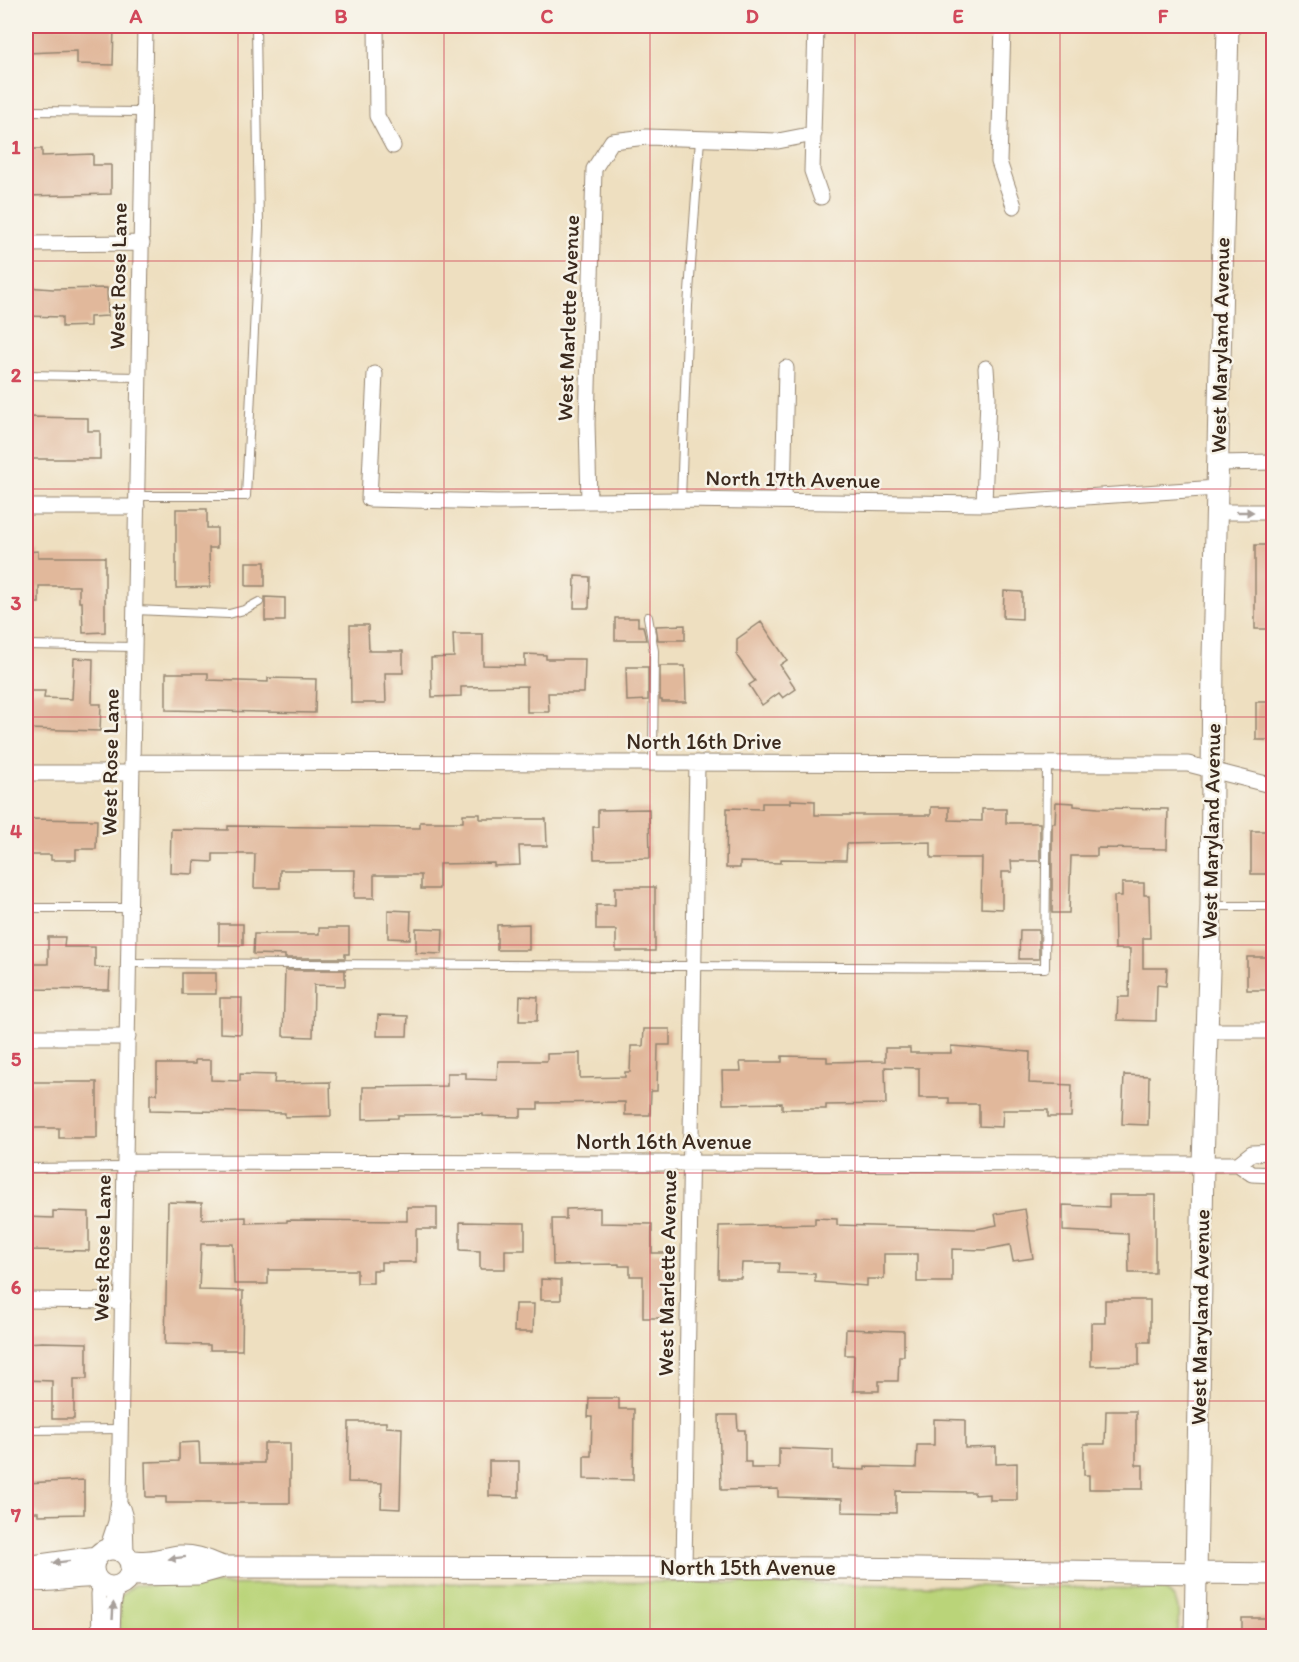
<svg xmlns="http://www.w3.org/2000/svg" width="1299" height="1662" viewBox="0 0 1299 1662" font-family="Itim,sans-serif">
	<rect width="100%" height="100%" fill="#f7f3e8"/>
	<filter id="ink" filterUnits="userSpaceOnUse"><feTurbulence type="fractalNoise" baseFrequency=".0167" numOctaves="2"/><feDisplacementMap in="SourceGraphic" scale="12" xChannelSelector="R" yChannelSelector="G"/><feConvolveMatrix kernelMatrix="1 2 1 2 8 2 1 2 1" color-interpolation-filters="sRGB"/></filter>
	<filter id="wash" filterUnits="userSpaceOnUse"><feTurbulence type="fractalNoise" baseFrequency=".008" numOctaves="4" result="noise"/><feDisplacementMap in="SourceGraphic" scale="24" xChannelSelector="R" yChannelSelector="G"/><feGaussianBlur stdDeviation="1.35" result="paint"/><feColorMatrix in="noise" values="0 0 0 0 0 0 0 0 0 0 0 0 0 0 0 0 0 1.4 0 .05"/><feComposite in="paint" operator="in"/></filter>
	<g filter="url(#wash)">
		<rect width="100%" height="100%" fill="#eedfc0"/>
		<path fill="#bad479" stroke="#7a7f4c" stroke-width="1.5" d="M 706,1582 L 1161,1589 C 1183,1596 1178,1617 1178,1636 L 120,1636 L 120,1597 L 134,1585 Z"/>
		<g id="blocks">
			<path fill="#e1b89b" d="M 26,26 L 114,26 L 113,65 L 77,64 L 77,51 L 26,53 Z
				M 26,149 L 42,149 L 42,156 L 93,154 L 93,165 L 111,165 L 111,194 L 26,196 Z
				M 26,287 L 53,289 L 107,288 L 108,316 L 90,317 L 90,326 L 62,327 L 62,317 L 26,316 Z
				M 26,417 L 88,418 L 88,431 L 100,431 L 100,459 L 26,459 Z
				M 176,509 L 207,509 L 207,528 L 217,528 L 217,548 L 209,548 L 210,587 L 176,588 Z
				M 1255,545 L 1274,545 L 1274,629 L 1255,629 Z
				M 38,551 L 38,557 L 105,557 L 105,632 L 83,633 L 82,602 L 79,602 L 79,586 L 39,586 L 39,603 L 26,603 L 26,552 Z
				M 246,562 L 265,562 L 265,586 L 246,586 Z
				M 575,576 L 590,577 L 589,608 L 574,608 Z
				M 1004,591 L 1022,592 L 1022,619 L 1003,618 Z
				M 265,597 L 285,598 L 285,621 L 265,621 Z
				M 615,618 L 638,618 L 638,626 L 643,626 L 646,640 L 615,640 Z
				M 761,622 L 787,660 L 780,665 L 796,689 L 783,698 L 779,693 L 762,705 L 749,685 L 755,681 L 737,656 L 737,639 Z
				M 350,625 L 368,625 L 369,651 L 403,651 L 403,673 L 385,673 L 386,703 L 351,703 Z
				M 685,625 L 685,640 L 658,640 L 656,626 Z
				M 453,634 L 483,634 L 483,665 L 525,666 L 525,654 L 546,655 L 546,659 L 585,659 L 584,693 L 548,693 L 549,712 L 527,712 L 527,686 L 461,687 L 461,696 L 432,697 L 431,658 L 454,657 Z
				M 74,658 L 93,659 L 92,704 L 101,704 L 100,731 L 26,729 L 26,691 L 45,691 L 44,698 L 72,699 Z
				M 660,666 L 685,666 L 686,702 L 662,702 L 662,700 L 660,700 Z
				M 626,667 L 648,667 L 648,700 L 627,701 Z
				M 166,673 L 208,673 L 208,680 L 268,682 L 268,678 L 316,679 L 315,713 L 166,710 Z
				M 1256,702 L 1274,702 L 1274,740 L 1256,740 Z
				M 791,800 L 815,801 L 815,815 L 931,815 L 931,807 L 949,807 L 949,820 L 982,821 L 982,809 L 1006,809 L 1006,823 L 1040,823 L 1040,861 L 1011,861 L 1012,872 L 1002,872 L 1002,909 L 981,908 L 982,858 L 931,858 L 931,842 L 847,844 L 846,860 L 781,859 L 781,863 L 740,862 L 740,868 L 726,868 L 727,808 L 762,809 L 762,803 L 791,803 Z
				M 1056,802 L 1074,803 L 1074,806 L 1098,808 L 1168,809 L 1167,849 L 1097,848 L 1097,856 L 1071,856 L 1069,913 L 1052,913 L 1052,823 L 1055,823 Z
				M 649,809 L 650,858 L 594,859 L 593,827 L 598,827 L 598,810 Z
				M 463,814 L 480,814 L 480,819 L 546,819 L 547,846 L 519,846 L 520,865 L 494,866 L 494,863 L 439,864 L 439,889 L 421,889 L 421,875 L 374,875 L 374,898 L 354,898 L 355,870 L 280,870 L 280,888 L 254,888 L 255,854 L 213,854 L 213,862 L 194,861 L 193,874 L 170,873 L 171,829 L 228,830 L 228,826 L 420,828 L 420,822 L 463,822 Z
				M 26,819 L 97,820 L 96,849 L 76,849 L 76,860 L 51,860 L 51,855 L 26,855 Z
				M 1251,831 L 1274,831 L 1274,874 L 1251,874 Z
				M 1122,883 L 1144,883 L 1144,895 L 1149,895 L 1150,938 L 1143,938 L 1143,968 L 1167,968 L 1166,986 L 1157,985 L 1156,1021 L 1117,1020 L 1118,997 L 1129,997 L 1130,949 L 1115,949 L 1114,896 L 1122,896 Z
				M 615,887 L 655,887 L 655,951 L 616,951 L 616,930 L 596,930 L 596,905 L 615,905 Z
				M 388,910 L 411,911 L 410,939 L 388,938 Z
				M 219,924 L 243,924 L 243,945 L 219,945 Z
				M 529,924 L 529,950 L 497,950 L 497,925 Z
				M 319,928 L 349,928 L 349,954 L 345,954 L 345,958 L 285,958 L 285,955 L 253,954 L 254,934 L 319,934 Z
				M 416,928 L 443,929 L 442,954 L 416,953 Z
				M 1020,930 L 1039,930 L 1039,959 L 1019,959 Z
				M 48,937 L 65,937 L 64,947 L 95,947 L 95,967 L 110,968 L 109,990 L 26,989 L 26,964 L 48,964 Z
				M 1247,957 L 1274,957 L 1274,990 L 1247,990 Z
				M 285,970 L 345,970 L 345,986 L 314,985 L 313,1037 L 283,1036 Z
				M 182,973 L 216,973 L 216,994 L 182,994 Z
				M 520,996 L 538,997 L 537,1021 L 519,1021 Z
				M 220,998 L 242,998 L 241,1034 L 220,1033 Z
				M 378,1015 L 408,1016 L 407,1036 L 377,1036 Z
				M 644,1029 L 670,1029 L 670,1045 L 658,1045 L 657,1091 L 651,1091 L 650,1115 L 625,1115 L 625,1102 L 538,1103 L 538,1109 L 521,1109 L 521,1117 L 483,1116 L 483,1114 L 398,1115 L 398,1118 L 363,1119 L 363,1087 L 447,1086 L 447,1073 L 466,1073 L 466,1079 L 497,1080 L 498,1061 L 547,1061 L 547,1054 L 580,1053 L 580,1078 L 625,1077 L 625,1072 L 630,1072 L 631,1046 L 643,1046 Z
				M 951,1046 L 1030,1052 L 1029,1083 L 1072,1085 L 1071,1117 L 1048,1117 L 1048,1110 L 1003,1110 L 1002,1127 L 979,1126 L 979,1104 L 949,1104 L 949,1098 L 919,1098 L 919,1068 L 885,1067 L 886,1104 L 826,1105 L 826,1109 L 782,1109 L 782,1103 L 723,1104 L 722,1071 L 741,1071 L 740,1062 L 782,1062 L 782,1056 L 827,1057 L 827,1062 L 885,1061 L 885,1048 L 910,1048 L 910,1053 L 951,1053 Z
				M 195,1060 L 211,1060 L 211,1080 L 240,1081 L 240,1074 L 275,1075 L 274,1083 L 330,1082 L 331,1116 L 285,1117 L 285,1113 L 150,1110 L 150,1094 L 157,1094 L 157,1064 L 195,1064 Z
				M 1124,1075 L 1149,1076 L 1148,1125 L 1122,1124 Z
				M 26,1082 L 97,1082 L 97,1138 L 59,1138 L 59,1128 L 26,1128 Z
				M 1109,1195 L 1155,1195 L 1155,1273 L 1129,1273 L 1128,1234 L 1063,1231 L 1063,1205 L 1109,1207 Z
				M 168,1202 L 202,1203 L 202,1219 L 246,1217 L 246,1223 L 287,1222 L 287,1220 L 407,1221 L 407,1207 L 437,1207 L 437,1229 L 416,1229 L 416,1262 L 381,1262 L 381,1270 L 373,1270 L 373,1283 L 357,1283 L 357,1270 L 268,1270 L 268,1284 L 234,1284 L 233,1244 L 201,1244 L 199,1290 L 243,1291 L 242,1350 L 210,1350 L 210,1345 L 165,1344 Z
				M 600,1208 L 600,1223 L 652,1224 L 652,1253 L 665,1253 L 665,1318 L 643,1318 L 643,1276 L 630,1276 L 630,1266 L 619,1266 L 619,1264 L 553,1265 L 552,1219 L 566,1219 L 566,1209 Z
				M 1025,1209 L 1033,1258 L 1013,1261 L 1010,1245 L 984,1250 L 952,1249 L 952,1282 L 917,1282 L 917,1254 L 884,1254 L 884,1279 L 867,1279 L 867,1286 L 815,1282 L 815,1274 L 778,1273 L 779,1263 L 742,1263 L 741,1278 L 718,1278 L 719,1226 L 815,1224 L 815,1218 L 837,1219 L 837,1225 L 977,1229 L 997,1225 L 995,1214 Z
				M 53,1211 L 89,1212 L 89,1251 L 26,1250 L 26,1217 L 53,1218 Z
				M 460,1222 L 525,1223 L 525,1250 L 505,1250 L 505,1269 L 480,1269 L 480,1251 L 460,1250 Z
				M 541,1279 L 561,1280 L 561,1300 L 541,1300 Z
				M 1105,1300 L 1150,1300 L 1150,1342 L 1139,1342 L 1139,1365 L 1091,1366 L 1091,1323 L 1105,1323 Z
				M 515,1304 L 534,1304 L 533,1332 L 514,1332 Z
				M 846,1329 L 904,1331 L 904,1356 L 899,1356 L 898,1381 L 879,1381 L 879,1391 L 853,1391 L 854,1355 L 845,1355 Z
				M 42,1342 L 87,1343 L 87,1379 L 74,1379 L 74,1419 L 52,1419 L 52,1381 L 26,1380 L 26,1343 Z
				M 589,1398 L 619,1398 L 619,1409 L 634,1409 L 633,1480 L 584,1479 L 584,1456 L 591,1456 L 592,1417 L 588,1417 Z
				M 1106,1411 L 1136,1411 L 1136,1465 L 1143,1465 L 1143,1489 L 1089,1489 L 1089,1475 L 1084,1475 L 1084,1444 L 1105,1444 Z
				M 719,1415 L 737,1415 L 738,1430 L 745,1430 L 745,1462 L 751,1462 L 751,1468 L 779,1468 L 779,1448 L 833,1450 L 833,1469 L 865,1470 L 865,1467 L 916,1468 L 917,1445 L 934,1445 L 934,1419 L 965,1420 L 965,1448 L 996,1447 L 996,1464 L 1017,1463 L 1017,1500 L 990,1500 L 990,1494 L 974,1495 L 974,1492 L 896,1491 L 896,1513 L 842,1512 L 842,1499 L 778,1497 L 778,1489 L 721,1490 Z
				M 349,1422 L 386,1422 L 386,1427 L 402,1428 L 400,1509 L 381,1508 L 382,1483 L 348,1482 Z
				M 199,1442 L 200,1463 L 264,1463 L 264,1443 L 290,1443 L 290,1503 L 166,1503 L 166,1497 L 146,1497 L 145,1462 L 179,1461 L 179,1443 Z
				M 489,1461 L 519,1461 L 519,1497 L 489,1496 Z
				M 84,1480 L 84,1514 L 38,1515 L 38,1512 L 26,1512 L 26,1483 Z
				M 1242,1618 L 1274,1618 L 1274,1636 L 1242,1636 Z"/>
		</g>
	</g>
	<g filter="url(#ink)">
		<use href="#blocks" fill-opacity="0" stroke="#94846f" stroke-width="1.5"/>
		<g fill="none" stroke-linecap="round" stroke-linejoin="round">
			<g stroke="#94846f" stroke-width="10">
				<path id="lane" d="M 26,111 L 144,112
					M 26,375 L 139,377
					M 137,496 L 246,496 L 259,227 L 256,26
					M 681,500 L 688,306 L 700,139
					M 135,610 L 229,614 L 244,610 L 259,602
					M 648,617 L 654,651 L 653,763
					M 26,645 L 134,647
					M 1212,906 L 1274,906
					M 26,908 L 130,908
					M 129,963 L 1045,968 L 1047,764
					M 26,1168 L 126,1167
					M 26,1430 L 121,1429"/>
			</g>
			<g stroke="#94846f" stroke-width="17">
				<path id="street" d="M 376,26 L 377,116 L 393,146
					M 816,26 L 812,171 L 821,197
					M 1003,26 L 999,162 L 1014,206
					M 26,244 L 142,243
					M 375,374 L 369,499 L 497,502 L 681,500 L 984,504 L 1217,488
					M 1217,463 L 1274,462
					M 589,501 L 587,424 L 594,169 L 612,141 L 646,137 L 778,141 L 814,134
					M 783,501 L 786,368
					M 984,504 L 988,397 L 986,368
					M 26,507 L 137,507
					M 1217,512 L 1274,512
					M 132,762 L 1188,764 L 1274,786
					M 26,773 L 132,773
					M 1207,1031 L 1274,1031
					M 26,1037 L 128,1037
					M 126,1162 L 1203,1164 L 1238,1164 L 1252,1174 L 1274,1175
					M 1238,1164 L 1252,1153 L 1274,1152
					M 26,1300 L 123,1301
					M 122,1508 L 125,1518 L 126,1554
					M 107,1549 L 116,1522 L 119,1500 L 145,26
					M 684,1567 L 697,763
					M 100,1636 L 99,1594 L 101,1583
					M 112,1636 L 113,1606 L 117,1586"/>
			</g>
			<g stroke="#94846f" stroke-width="23">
				<path id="secondary" d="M93 1568a19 19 0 1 1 38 0a19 19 0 1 1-38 0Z
					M 136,1561 C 152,1564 165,1557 180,1556 C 196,1555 209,1562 223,1567
					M 26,1567 L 97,1557
					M 130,1575 L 198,1574 L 223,1567 L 848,1568 L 1274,1574
					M 26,1578 C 46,1585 73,1575 95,1577
					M 1195,1636 L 1203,1164 L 1211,906 L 1213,658 L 1228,26"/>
			</g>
			<use href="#lane" stroke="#fff" stroke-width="8"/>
			<use href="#street" stroke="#fff" stroke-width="15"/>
			<use href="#secondary" stroke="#fff" stroke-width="21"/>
		</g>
		<defs><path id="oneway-solid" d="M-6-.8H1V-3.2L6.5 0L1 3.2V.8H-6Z" transform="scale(1.5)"/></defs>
		<g fill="#a79f9a">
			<use href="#oneway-solid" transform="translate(1245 512)"/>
			<use href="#oneway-solid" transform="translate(177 1558) rotate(173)"/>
			<use href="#oneway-solid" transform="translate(61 1562) rotate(173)"/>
			<use href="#oneway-solid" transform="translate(113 1611) rotate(-87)"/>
		</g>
	</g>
	<path fill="none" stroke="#d1495b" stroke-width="1.5" stroke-opacity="0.55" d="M 238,26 L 238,1636M 444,26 L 444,1636M 650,26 L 650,1636M 855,26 L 855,1636M 1060,26 L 1060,1636M 26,261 L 1274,261M 26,489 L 1274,489M 26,717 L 1274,717M 26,945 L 1274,945M 26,1173 L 1274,1173M 26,1401 L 1274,1401"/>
	<g text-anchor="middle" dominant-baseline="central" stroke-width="5" stroke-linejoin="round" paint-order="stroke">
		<g font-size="22" fill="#3b2a1e" stroke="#f7f3e8">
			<text transform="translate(118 276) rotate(-89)">West Rose Lane</text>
			<text transform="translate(568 318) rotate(-88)">West Marlette Avenue</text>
			<text transform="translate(1220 345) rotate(-89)">West Maryland Avenue</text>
			<text transform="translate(793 479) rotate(1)">North 17th Avenue</text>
			<text x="704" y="741">North 16th Drive</text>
			<text transform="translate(110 762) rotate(-89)">West Rose Lane</text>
			<text transform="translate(1211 831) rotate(-89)">West Maryland Avenue</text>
			<text x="664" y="1141">North 16th Avenue</text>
			<text transform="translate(102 1248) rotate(-89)">West Rose Lane</text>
			<text transform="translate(667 1273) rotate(-89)">West Marlette Avenue</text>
			<text transform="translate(1200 1317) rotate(-89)">West Maryland Avenue</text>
			<text x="748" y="1567">North 15th Avenue</text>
		</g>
	</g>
	<rect width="1299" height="1662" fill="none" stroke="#f7f3e8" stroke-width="66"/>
	<rect x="33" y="33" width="1233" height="1596" fill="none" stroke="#d1495b" stroke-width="2"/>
	<g font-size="20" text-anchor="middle" font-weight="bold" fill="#d1495b">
		<text x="136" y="23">A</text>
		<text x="341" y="23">B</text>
		<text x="547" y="23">C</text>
		<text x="752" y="23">D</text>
		<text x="958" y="23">E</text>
		<text x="1163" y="23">F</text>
		<text x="16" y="154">1</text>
		<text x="16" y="382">2</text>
		<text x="16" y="610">3</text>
		<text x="16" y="838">4</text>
		<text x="16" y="1066">5</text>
		<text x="16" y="1294">6</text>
		<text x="16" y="1522">7</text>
	</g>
</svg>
